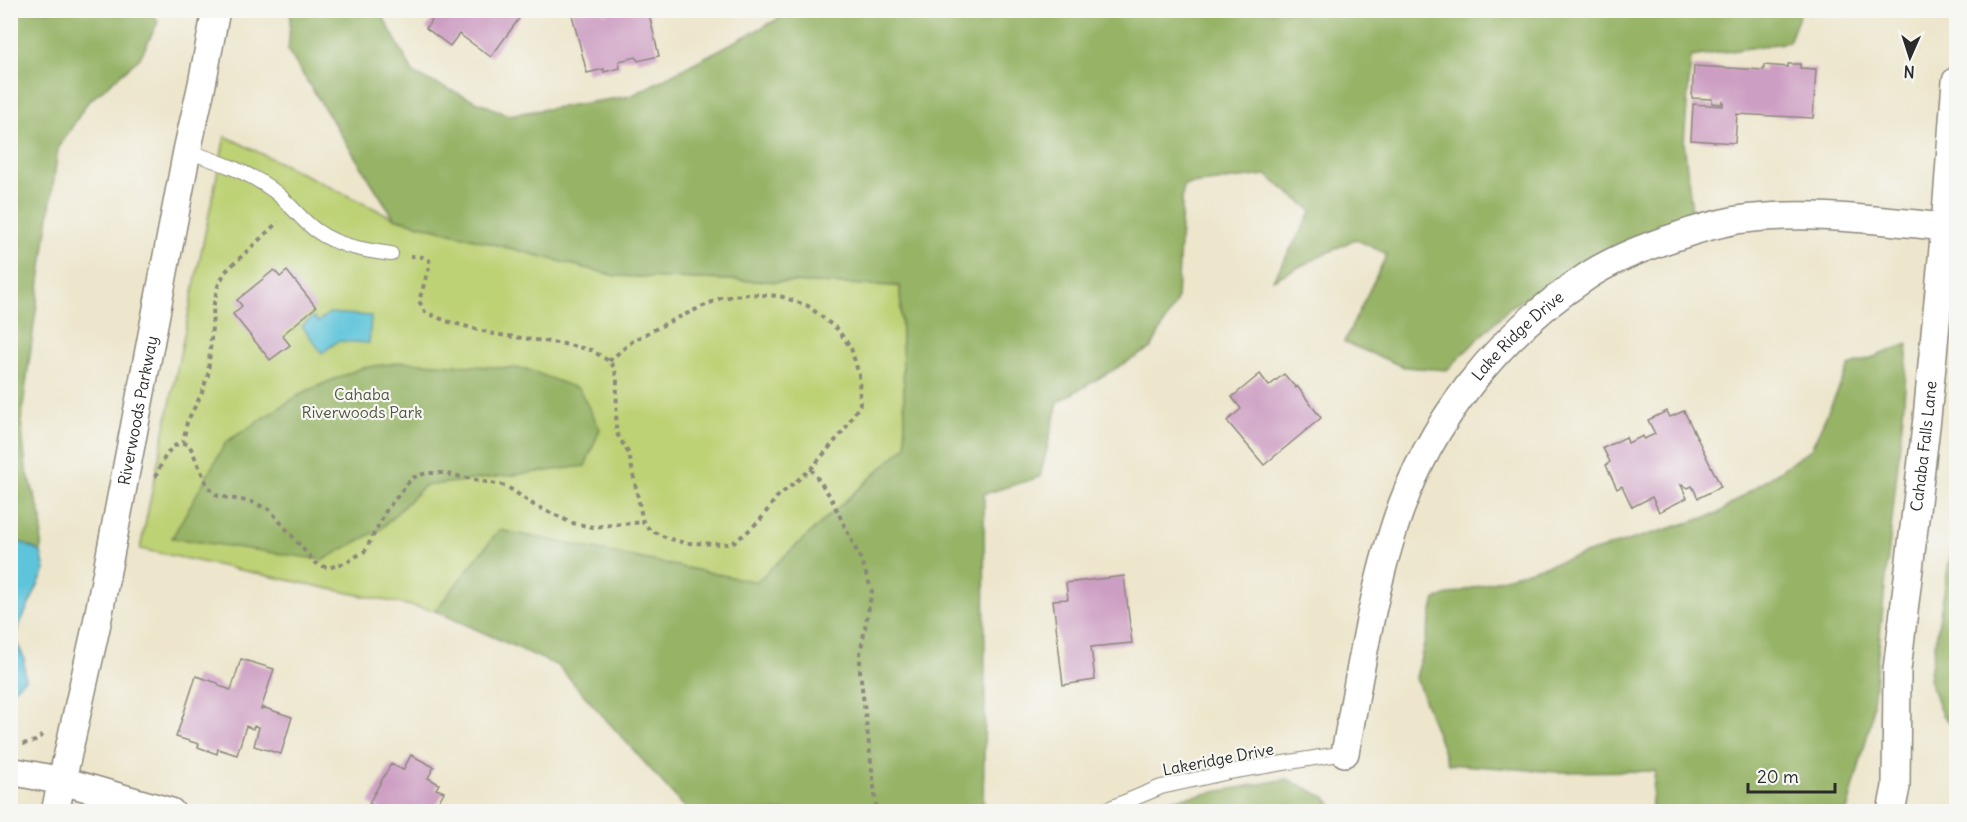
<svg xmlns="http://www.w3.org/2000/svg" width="1967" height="822" viewBox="0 0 1967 822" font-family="Delius,sans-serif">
	<rect width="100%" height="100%" fill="#f6f6f2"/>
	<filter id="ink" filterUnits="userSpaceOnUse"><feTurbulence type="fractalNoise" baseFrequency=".0167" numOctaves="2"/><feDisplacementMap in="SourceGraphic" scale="12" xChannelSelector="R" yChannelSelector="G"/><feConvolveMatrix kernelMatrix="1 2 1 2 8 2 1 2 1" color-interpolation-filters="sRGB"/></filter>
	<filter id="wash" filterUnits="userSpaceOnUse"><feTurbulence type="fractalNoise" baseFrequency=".008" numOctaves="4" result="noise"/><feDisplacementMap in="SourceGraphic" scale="24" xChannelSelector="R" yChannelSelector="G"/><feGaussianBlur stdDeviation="1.35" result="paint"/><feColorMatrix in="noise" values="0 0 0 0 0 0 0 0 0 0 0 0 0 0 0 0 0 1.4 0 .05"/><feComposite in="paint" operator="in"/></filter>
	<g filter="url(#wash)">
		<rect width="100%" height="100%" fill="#ede6cc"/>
		<path fill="#bdd174" stroke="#747e50" stroke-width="1.5" d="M 225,136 L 394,218 L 616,276 L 900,286 L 906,446 L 756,582 L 500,530 L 435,611 L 140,549 Z"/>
		<path fill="#96b366" stroke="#606f48" stroke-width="1.5" d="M 10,11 L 152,11 L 158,22 L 140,58 L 87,103 L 58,149 L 21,421 L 26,468 L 42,519 L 41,552 L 20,542 L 11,540 Z
			M 291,11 L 380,11 L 414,74 L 508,115 L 631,96 L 780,18 L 788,11 L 1801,11 L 1789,42 L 1691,57 L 1684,142 L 1692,211 L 1511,306 L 1447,370 L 1404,367 L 1344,342 L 1387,254 L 1355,239 L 1273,280 L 1312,211 L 1266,175 L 1183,185 L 1177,300 L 1151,348 L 1058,402 L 1040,477 L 984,494 L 985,695 L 983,812 L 688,811 L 558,666 L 435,611 L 499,530 L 756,582 L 906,446 L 900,286 L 616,276 L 394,218 L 288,51 Z
			M 1908,344 L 1903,414 L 1871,722 L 1847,811 L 1651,811 L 1655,771 L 1557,772 L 1448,764 L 1416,678 L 1435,599 L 1717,514 L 1811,449 L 1849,366 Z
			M 403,362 L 526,369 L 579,389 L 600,429 L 585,466 L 424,486 L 381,529 L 323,560 L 172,538 L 226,442 L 304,392 L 361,368 Z
			M 1956,522 L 1956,729 L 1942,715 L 1929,679 Z
			M 1287,779 L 1325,797 L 1338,811 L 1140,811 L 1159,802 Z"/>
		<path fill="#5dc4da" stroke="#447882" stroke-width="1.5" d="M 329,313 L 371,316 L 369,343 L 338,341 L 322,353 L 302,326 L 313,317 L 318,322 Z
			M 11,540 L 20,542 L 41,552 L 45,570 L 14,637 L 24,658 L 25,679 L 11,691 Z"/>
		<g id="blocks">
			<path fill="#cd9ec3" d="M 432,10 L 519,10 L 523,13 L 491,57 L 459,34 L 450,46 L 426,28 L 435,16 L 430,12 Z
				M 603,10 L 604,14 L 618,10 L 648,10 L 659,56 L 638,61 L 636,57 L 619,61 L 620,68 L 604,72 L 604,69 L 587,73 L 571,11 Z
				M 1788,64 L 1800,64 L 1800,68 L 1816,69 L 1813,118 L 1737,114 L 1735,143 L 1691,140 L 1693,104 L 1723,106 L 1723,100 L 1721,104 L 1712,103 L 1712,99 L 1692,98 L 1694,66 L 1764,70 L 1764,65 L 1788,67 Z
				M 274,270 L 280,277 L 287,271 L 316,307 L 282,335 L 290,345 L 270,360 L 233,314 L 242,306 L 237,300 Z
				M 1260,374 L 1269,386 L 1284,374 L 1296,388 L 1297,386 L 1321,418 L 1264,465 L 1227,421 L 1241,409 L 1232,397 Z
				M 1667,411 L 1670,417 L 1684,411 L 1721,487 L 1698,498 L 1692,486 L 1688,488 L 1681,485 L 1687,498 L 1659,512 L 1652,497 L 1632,507 L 1622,486 L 1617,489 L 1606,465 L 1610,462 L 1603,448 L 1626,437 L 1628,443 L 1643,436 L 1644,439 L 1655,434 L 1648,420 Z
				M 1124,576 L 1132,643 L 1091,647 L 1095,680 L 1063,685 L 1053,600 L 1068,599 L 1066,583 Z
				M 241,659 L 274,669 L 261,709 L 265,708 L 292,717 L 281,754 L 254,746 L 259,727 L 254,726 L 253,729 L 246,726 L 237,755 L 218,749 L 217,754 L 198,747 L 199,744 L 176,737 L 196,676 L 218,683 L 219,686 L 231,690 Z
				M 411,755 L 434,767 L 428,778 L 439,784 L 436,789 L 444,792 L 433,812 L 380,812 L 381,810 L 369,803 L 391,764 L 403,770 Z"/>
		</g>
	</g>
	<g filter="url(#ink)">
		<use href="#blocks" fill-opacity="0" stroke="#8c887c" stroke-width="1.5"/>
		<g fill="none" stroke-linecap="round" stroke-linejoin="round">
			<g stroke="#8c887c" stroke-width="16">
				<path id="lane" d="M 187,151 C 217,161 249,172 274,191 C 286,200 296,213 307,223 C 330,245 361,250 391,254
					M 1101,812 L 1161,787 L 1229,772 L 1345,753"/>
			</g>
			<g stroke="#8c887c" stroke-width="30">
				<g id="street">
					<path id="s1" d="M 1345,753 C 1360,675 1371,597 1396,522 C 1429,422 1498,335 1586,277 C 1613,259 1644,247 1675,237 C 1695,230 1716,224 1737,220 C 1807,210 1876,220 1945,227"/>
					<path d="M 10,771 L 63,781 L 171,812"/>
					<path id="s2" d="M 55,812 L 97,623 L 187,151 L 202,84 L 216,10"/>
					<path id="s3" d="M 1891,812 L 1896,787 L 1897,670 L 1927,418 L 1945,227 L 1956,81"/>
				</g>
			</g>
			<path stroke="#8c887c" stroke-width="4" stroke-dasharray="4.5 4.5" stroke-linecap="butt" d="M 410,256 L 423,257 L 429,260 L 430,264 L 419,301 L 425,312 L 446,321 L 494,334 L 564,344 L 591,350 L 609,361 L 614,367 L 617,379 L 616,432 L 629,454 L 643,522 L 650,530 L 667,538 L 685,543 L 731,544 L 746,533 L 761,519 L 776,498 L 811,469 L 845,429 L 860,404 L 859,375 L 851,348 L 837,329 L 808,306 L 780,296 L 748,294 L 721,298 L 673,320 L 634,340 L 609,361
				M 183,443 L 189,444 L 208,487 L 218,496 L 252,502 L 270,510 L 315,563 L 328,568 L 345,563 L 365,551 L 387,509 L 412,478 L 426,473 L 442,473 L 506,486 L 534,505 L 572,523 L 593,527 L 643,522
				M 811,469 L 830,496 L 861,560 L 872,591 L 860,654 L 860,671 L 877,812
				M 155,477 C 162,464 167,445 183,443 L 187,422 L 201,395 L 208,375 L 214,303 L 218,286 L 225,272 L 278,222
				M 23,744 L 35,741 L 43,735
				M 10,806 L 15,812"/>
			<use href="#lane" stroke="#fff" stroke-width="14"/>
			<use href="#street" stroke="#fff" stroke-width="27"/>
		</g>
	</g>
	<g text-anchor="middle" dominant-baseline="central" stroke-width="4.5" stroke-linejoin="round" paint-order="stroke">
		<g font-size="16" fill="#2b2b2b" stroke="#f6f6f2">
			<text stroke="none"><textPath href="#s1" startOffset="462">Lake Ridge Drive</textPath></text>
			<text stroke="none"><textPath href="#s2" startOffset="410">Riverwoods Parkway</textPath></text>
			<text stroke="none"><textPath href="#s3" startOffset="368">Cahaba Falls Lane</textPath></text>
			<text transform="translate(1218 759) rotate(-11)">Lakeridge Drive</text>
		</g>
		<g font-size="16" fill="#50543d" stroke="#f6f6f2">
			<text x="362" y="394">Cahaba<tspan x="362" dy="18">Riverwoods Park</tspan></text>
		</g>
	</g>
	<rect width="1967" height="822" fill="none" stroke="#f6f6f2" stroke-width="36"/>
	<g transform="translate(1910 57) rotate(183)" stroke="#f6f6f2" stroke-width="4.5" paint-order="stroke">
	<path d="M0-4.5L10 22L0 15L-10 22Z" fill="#2b2b2b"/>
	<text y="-9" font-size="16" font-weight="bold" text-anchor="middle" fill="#2b2b2b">N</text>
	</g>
	<path d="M1748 783v9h87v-9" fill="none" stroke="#2b2b2b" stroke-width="3"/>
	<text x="1757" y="783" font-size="18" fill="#2b2b2b" stroke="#f6f6f2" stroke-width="4.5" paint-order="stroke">20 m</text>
</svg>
